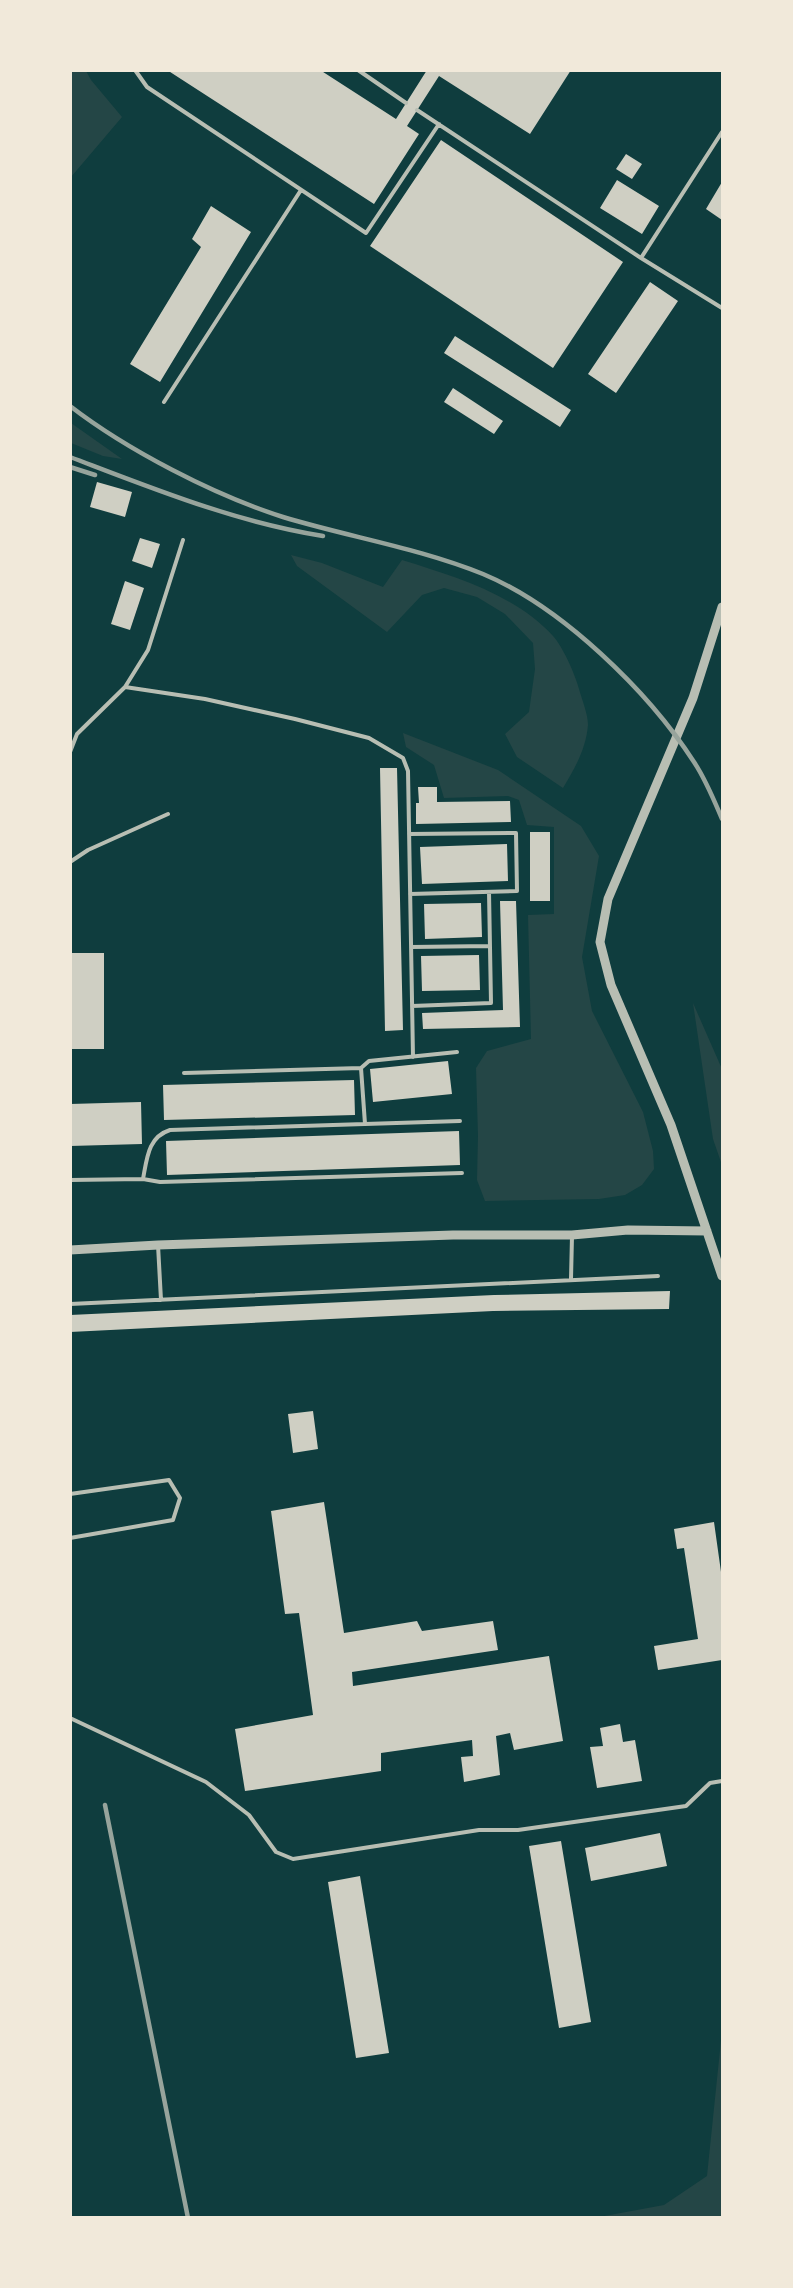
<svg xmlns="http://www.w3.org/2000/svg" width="793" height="2288" viewBox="0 0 793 2288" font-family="Inter,sans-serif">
	<rect width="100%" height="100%" fill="#0f3d3e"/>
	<path fill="#244646" d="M 71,70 L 86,71 L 91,80 L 122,117 L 71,177 Z
		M 71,423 L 122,459 L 103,456 L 71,443 Z
		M 291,555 L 322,563 L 383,587 L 402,560 C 453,576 515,594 553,636 C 563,647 575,674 579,689 C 582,700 588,714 588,725 C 586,749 575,768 563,788 L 517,757 L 505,734 L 529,712 L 535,669 L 533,643 L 505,614 L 477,597 L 444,588 L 422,595 L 387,632 L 297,566 Z
		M 403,733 L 498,770 L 581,826 L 599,856 L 582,957 L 592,1011 L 643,1112 L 653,1151 L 654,1169 L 642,1185 L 625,1195 L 599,1199 L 485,1201 L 477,1180 L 478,1136 L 476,1068 L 487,1051 L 531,1039 L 528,915 L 554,914 L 554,827 L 527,825 L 519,800 L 508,796 L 444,798 L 434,765 L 406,747 Z
		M 693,1003 L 722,1069 L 722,1165 L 713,1139 Z
		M 722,2031 L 722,2217 L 599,2217 L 664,2205 L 707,2176 Z"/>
	<path fill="#cfcfc3" d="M 167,70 L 320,70 L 396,119 L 427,70 L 571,70 L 530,134 L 439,76 L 407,126 L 419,134 L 374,204 Z
		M 441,140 L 623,262 L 553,368 L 370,246 Z
		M 626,154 L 642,164 L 632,179 L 616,169 Z
		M 617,180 L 659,206 L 642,234 L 600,208 Z
		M 722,182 L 722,220 L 706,209 Z
		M 211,206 L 251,232 L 160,382 L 130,364 L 201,247 L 192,239 Z
		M 650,282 L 678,301 L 616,393 L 588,374 Z
		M 455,336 L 571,410 L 560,427 L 444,353 Z
		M 453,388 L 503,421 L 494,434 L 444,402 Z
		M 97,482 L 132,492 L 125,517 L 90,507 Z
		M 140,538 L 160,544 L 152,568 L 132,561 Z
		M 125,581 L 144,588 L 130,630 L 111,624 Z
		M 380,768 L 397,768 L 403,1030 L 385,1031 Z
		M 418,787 L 437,787 L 437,802 L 510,801 L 511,822 L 416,824 L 416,803 L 419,803 Z
		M 530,832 L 550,832 L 550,901 L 530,901 Z
		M 507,844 L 508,881 L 422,884 L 420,847 Z
		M 500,901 L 516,901 L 520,1027 L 423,1029 L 422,1013 L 503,1010 Z
		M 481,903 L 482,937 L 425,939 L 424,904 Z
		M 70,953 L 104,953 L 104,1049 L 70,1049 Z
		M 479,955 L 480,990 L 422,991 L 421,956 Z
		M 448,1061 L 452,1094 L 373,1102 L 370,1069 Z
		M 354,1080 L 355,1115 L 164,1120 L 163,1085 Z
		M 141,1102 L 142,1144 L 70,1146 L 70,1104 Z
		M 459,1131 L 460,1165 L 167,1175 L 166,1141 Z
		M 670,1291 L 669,1309 L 493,1311 L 70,1332 L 70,1315 L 494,1295 Z
		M 313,1411 L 318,1449 L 293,1453 L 288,1414 Z
		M 324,1502 L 344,1633 L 417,1621 L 422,1631 L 493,1621 L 498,1650 L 352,1672 L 353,1686 L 549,1656 L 563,1741 L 514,1750 L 510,1733 L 496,1736 L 500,1775 L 464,1782 L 461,1757 L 473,1756 L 472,1740 L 381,1753 L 381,1771 L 245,1791 L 235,1729 L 313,1715 L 299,1613 L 285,1614 L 271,1511 Z
		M 714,1522 L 722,1579 L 722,1660 L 658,1670 L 654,1646 L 698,1639 L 684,1548 L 677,1549 L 674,1529 Z
		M 620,1724 L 623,1742 L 635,1740 L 642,1781 L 597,1788 L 590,1747 L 603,1746 L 600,1728 Z
		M 660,1833 L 667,1866 L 591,1881 L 585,1848 Z
		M 561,1841 L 591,2022 L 559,2028 L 529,1846 Z
		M 360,1876 L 389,2053 L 356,2058 L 328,1882 Z"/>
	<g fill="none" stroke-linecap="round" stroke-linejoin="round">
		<path stroke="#b8beb3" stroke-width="4" d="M 135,70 L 147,87 L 366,233 L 439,124
			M 358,70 L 406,103
			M 417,110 L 641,258 L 722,308
			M 641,258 L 722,132
			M 164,402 L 301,190
			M 125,687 L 205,699 L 295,719 L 369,738 L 403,758 L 408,771 L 413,1057
			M 70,752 L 77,734 L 125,687 L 148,650 L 183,540
			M 409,834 L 516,833 L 517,891 L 410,894
			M 70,862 L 88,850 L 168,814
			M 411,947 L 490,946
			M 412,1006 L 491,1003 L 489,892
			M 361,1068 L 369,1061 L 457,1052
			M 184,1073 L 361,1068 L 365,1124
			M 143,1179 C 147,1158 148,1137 170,1130 L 460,1121
			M 70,1180 L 143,1179 L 160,1182 L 462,1173
			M 158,1245 L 161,1300
			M 571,1279 L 572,1236
			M 70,1304 L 658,1276
			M 70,1494 L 169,1480 L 180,1498 L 173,1520 L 70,1538
			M 70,1718 L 206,1782 L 249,1815 L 276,1852 L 293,1859 L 479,1830 L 518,1830 L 686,1806 L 710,1783 L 722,1781"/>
		<path stroke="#b8beb3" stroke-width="9" d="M 722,607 L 693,698 L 608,899 L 600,942 L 611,985 L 671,1125 L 722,1276
			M 70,1250 L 158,1245 L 453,1235 L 572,1235 L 628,1230 L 707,1231"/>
		<path stroke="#97a49c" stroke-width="4.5" d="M 70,406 C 127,450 214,495 283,517 C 349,537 419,548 483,574 C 562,607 648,691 694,762 C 706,780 714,800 722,819
			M 70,457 C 154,489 235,522 323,536
			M 70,467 L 95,475
			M 105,1805 L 188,2218"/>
	</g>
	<rect width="793" height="2288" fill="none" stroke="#f1e9da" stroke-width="144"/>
</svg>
